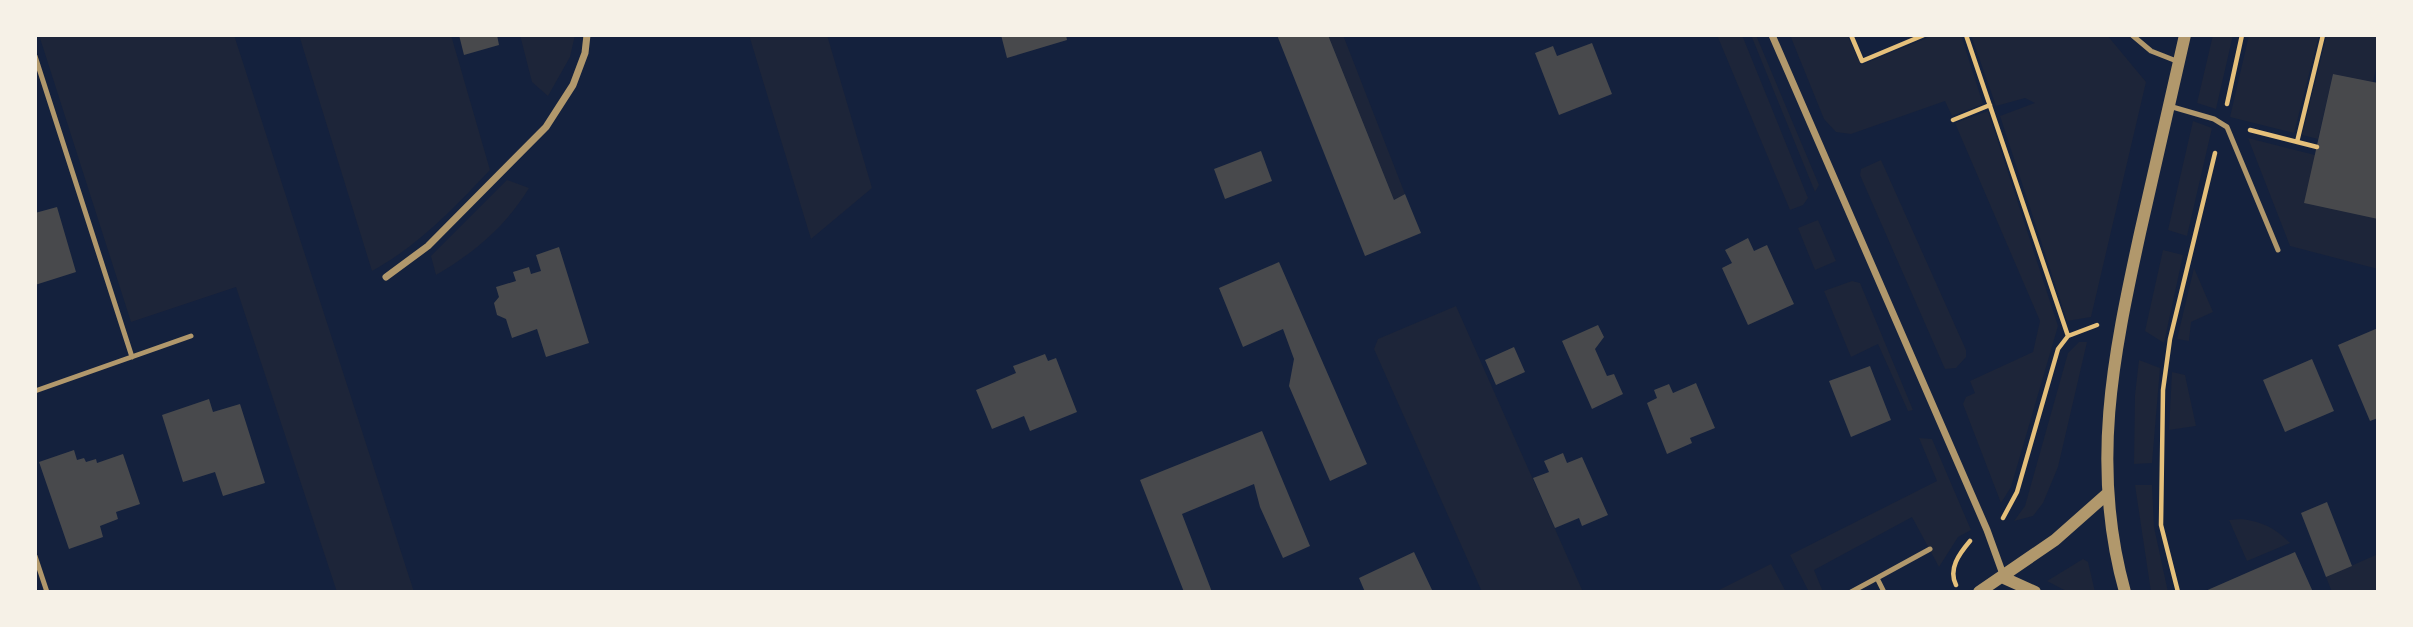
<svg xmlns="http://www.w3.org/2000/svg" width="2413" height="627" viewBox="0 0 2413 627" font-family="'Space Grotesk',sans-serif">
	<rect width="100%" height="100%" fill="#14213d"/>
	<path fill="#1d2539" d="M 39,35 L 234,35 L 414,592 L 337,592 L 236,287 L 131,322 Z
		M 299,35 L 451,35 L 490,170 C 454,208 418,246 372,271 Z
		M 520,35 L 575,35 L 570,57 L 548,96 L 532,82 Z
		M 749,35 L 827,35 L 872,188 L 811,239 Z
		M 1328,35 L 1343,35 L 1405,194 L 1394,200 Z
		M 1717,35 L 1742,35 L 1808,198 L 1803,205 L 1790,210 Z
		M 1751,35 L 1756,35 L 1819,185 L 1815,192 Z
		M 1790,35 L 1847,35 L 1861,65 L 1934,35 L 1961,35 L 1983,104 L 1952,116 L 1945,101 L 1851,134 L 1836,132 L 1824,119 Z
		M 1971,35 L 2107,35 L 2146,82 L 2091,317 L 2067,321 L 2000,116 L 2035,103 L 2025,98 L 1996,106 Z
		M 2213,35 L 2233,35 L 2216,109 L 2197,103 Z
		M 2249,35 L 2319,35 L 2294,133 L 2230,117 Z
		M 2327,35 L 2378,35 L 2378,60 L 2373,82 L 2333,74 L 2318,139 L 2302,135 Z
		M 1988,111 L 2058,326 L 2011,487 L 2001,503 L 1963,404 L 1966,397 L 1975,393 L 1970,381 L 2033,352 L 2040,321 L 1955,123 Z
		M 2193,121 L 2212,128 L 2187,236 L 2168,230 Z
		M 2248,138 L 2315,155 L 2378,219 L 2378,269 L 2290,246 Z
		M 1881,160 L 1966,350 L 1966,357 L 1956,368 L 1945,369 L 1860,175 L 1861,169 Z
		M 507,180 L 529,188 C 506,226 474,253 436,275 L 431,256 Z
		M 1818,220 L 1836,261 L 1815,270 L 1798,228 Z
		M 2163,250 L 2183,255 L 2164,343 L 2145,331 Z
		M 2194,268 L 2213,312 L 2191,322 L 2189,341 L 2177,339 Z
		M 1852,281 L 1860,283 L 1913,410 L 1908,411 L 1878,344 L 1851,357 L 1824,291 Z
		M 1456,306 L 1583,592 L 1482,592 L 1374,349 L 1378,339 Z
		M 2079,342 L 2087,342 L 2058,467 L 2043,503 L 2033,516 L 2014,521 L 2025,506 L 2068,353 Z
		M 2139,360 L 2160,368 L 2152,463 L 2134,464 L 2135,395 Z
		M 2172,372 L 2185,375 L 2196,426 L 2169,430 Z
		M 1919,438 L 1932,439 L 1971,530 L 1958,537 L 1939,567 L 1912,517 L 1814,570 L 1823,592 L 1808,590 L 1790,555 L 1937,481 Z
		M 2135,485 L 2152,485 L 2154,527 L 2168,592 L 2151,592 Z
		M 2242,519 C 2263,522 2275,528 2290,543 L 2247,561 L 2229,520 Z
		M 2378,554 L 2378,592 L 2332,592 L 2326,577 Z
		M 2083,559 L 2088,562 L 2095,592 L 2068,592 L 2047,581 Z
		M 1771,564 L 1786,592 L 1715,592 Z"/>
	<path fill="#48494c" d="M 459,35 L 497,35 L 499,45 L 464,55 Z
		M 1001,35 L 1066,35 L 1067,40 L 1007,58 Z
		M 1277,35 L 1328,35 L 1394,200 L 1405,194 L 1421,233 L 1365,256 Z
		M 1592,43 L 1612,94 L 1559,115 L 1535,53 L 1553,46 L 1557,56 Z
		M 2333,74 L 2378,83 L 2378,219 L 2304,203 Z
		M 1261,151 L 1272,181 L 1225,199 L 1214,169 Z
		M 57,207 L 76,272 L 35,285 L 35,213 Z
		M 1748,238 L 1754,251 L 1767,245 L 1794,304 L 1748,325 L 1722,268 L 1732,263 L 1725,250 Z
		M 559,247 L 589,343 L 546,357 L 537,329 L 512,338 L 506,319 L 497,315 L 494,303 L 499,297 L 496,287 L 516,281 L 513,272 L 529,267 L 531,274 L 541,271 L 536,255 Z
		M 1279,262 L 1367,464 L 1330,481 L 1289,386 L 1294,359 L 1283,329 L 1243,347 L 1219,288 Z
		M 1598,325 L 1604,337 L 1595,349 L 1607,376 L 1614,374 L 1623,394 L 1592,409 L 1562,341 Z
		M 2378,328 L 2378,418 L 2370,421 L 2338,345 Z
		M 1514,347 L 1525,372 L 1496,385 L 1485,360 Z
		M 1045,354 L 1048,361 L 1056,358 L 1077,412 L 1030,431 L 1024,416 L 992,429 L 976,390 L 1016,373 L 1013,366 Z
		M 2312,359 L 2334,411 L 2285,432 L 2263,380 Z
		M 1870,366 L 1891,420 L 1851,437 L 1829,381 Z
		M 1696,383 L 1715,428 L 1690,438 L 1692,443 L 1667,454 L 1647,403 L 1657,398 L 1654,390 L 1669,384 L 1673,393 Z
		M 209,399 L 213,412 L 240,404 L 265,483 L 223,496 L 215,472 L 183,482 L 162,415 Z
		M 1262,431 L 1310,546 L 1283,558 L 1260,507 L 1254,484 L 1182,514 L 1212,592 L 1184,592 L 1140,480 Z
		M 74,450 L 77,460 L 84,458 L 86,462 L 96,459 L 97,463 L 123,454 L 140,504 L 116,512 L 118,519 L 100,526 L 103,537 L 69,549 L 39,462 Z
		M 1563,453 L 1567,463 L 1582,457 L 1608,515 L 1582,526 L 1579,518 L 1555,528 L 1533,478 L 1549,472 L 1544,461 Z
		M 2327,502 L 2352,566 L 2326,577 L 2301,513 Z
		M 1414,552 L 1433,592 L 1365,592 L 1359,578 Z
		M 2295,552 L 2313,592 L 2203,592 L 2251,571 Z"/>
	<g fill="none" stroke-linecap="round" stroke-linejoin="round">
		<path stroke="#e5c07b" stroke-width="4.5" d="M 1851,35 L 1862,61 L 1924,35
			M 1966,35 L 2068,336
			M 2227,104 L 2242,35
			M 1953,120 L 1990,105
			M 2250,130 L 2317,147
			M 2297,142 L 2323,35
			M 2003,518 L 2017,492 L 2058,349 L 2068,336 L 2097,325
			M 1956,585 C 1948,569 1959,554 1970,541
			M 2178,592 L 2161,525 L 2163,390 L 2170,339 L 2215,153"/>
		<path stroke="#b1986c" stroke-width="5" d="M 2132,35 L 2151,51 L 2179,62
			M 35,56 L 132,357
			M 2169,106 L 2214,119 L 2227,127 L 2278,250
			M 35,391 L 191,336
			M 35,556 L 47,592
			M 1877,578 L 1930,549
			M 1851,592 L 1877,578 L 1884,592"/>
		<path stroke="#b1986c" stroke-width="7" d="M 1772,35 L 1987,530 L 2004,577
			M 386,277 L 428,246 L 546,127 L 573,85 L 585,53 L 587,35"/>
		<path stroke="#b1986c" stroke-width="12" d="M 2004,578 L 2035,592
			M 1979,592 L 2055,540 L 2107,494
			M 2125,592 C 2090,467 2113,357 2140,233 C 2155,167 2170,101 2185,35"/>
	</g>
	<rect width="2413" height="627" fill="none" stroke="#f6f1e7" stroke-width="74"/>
</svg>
